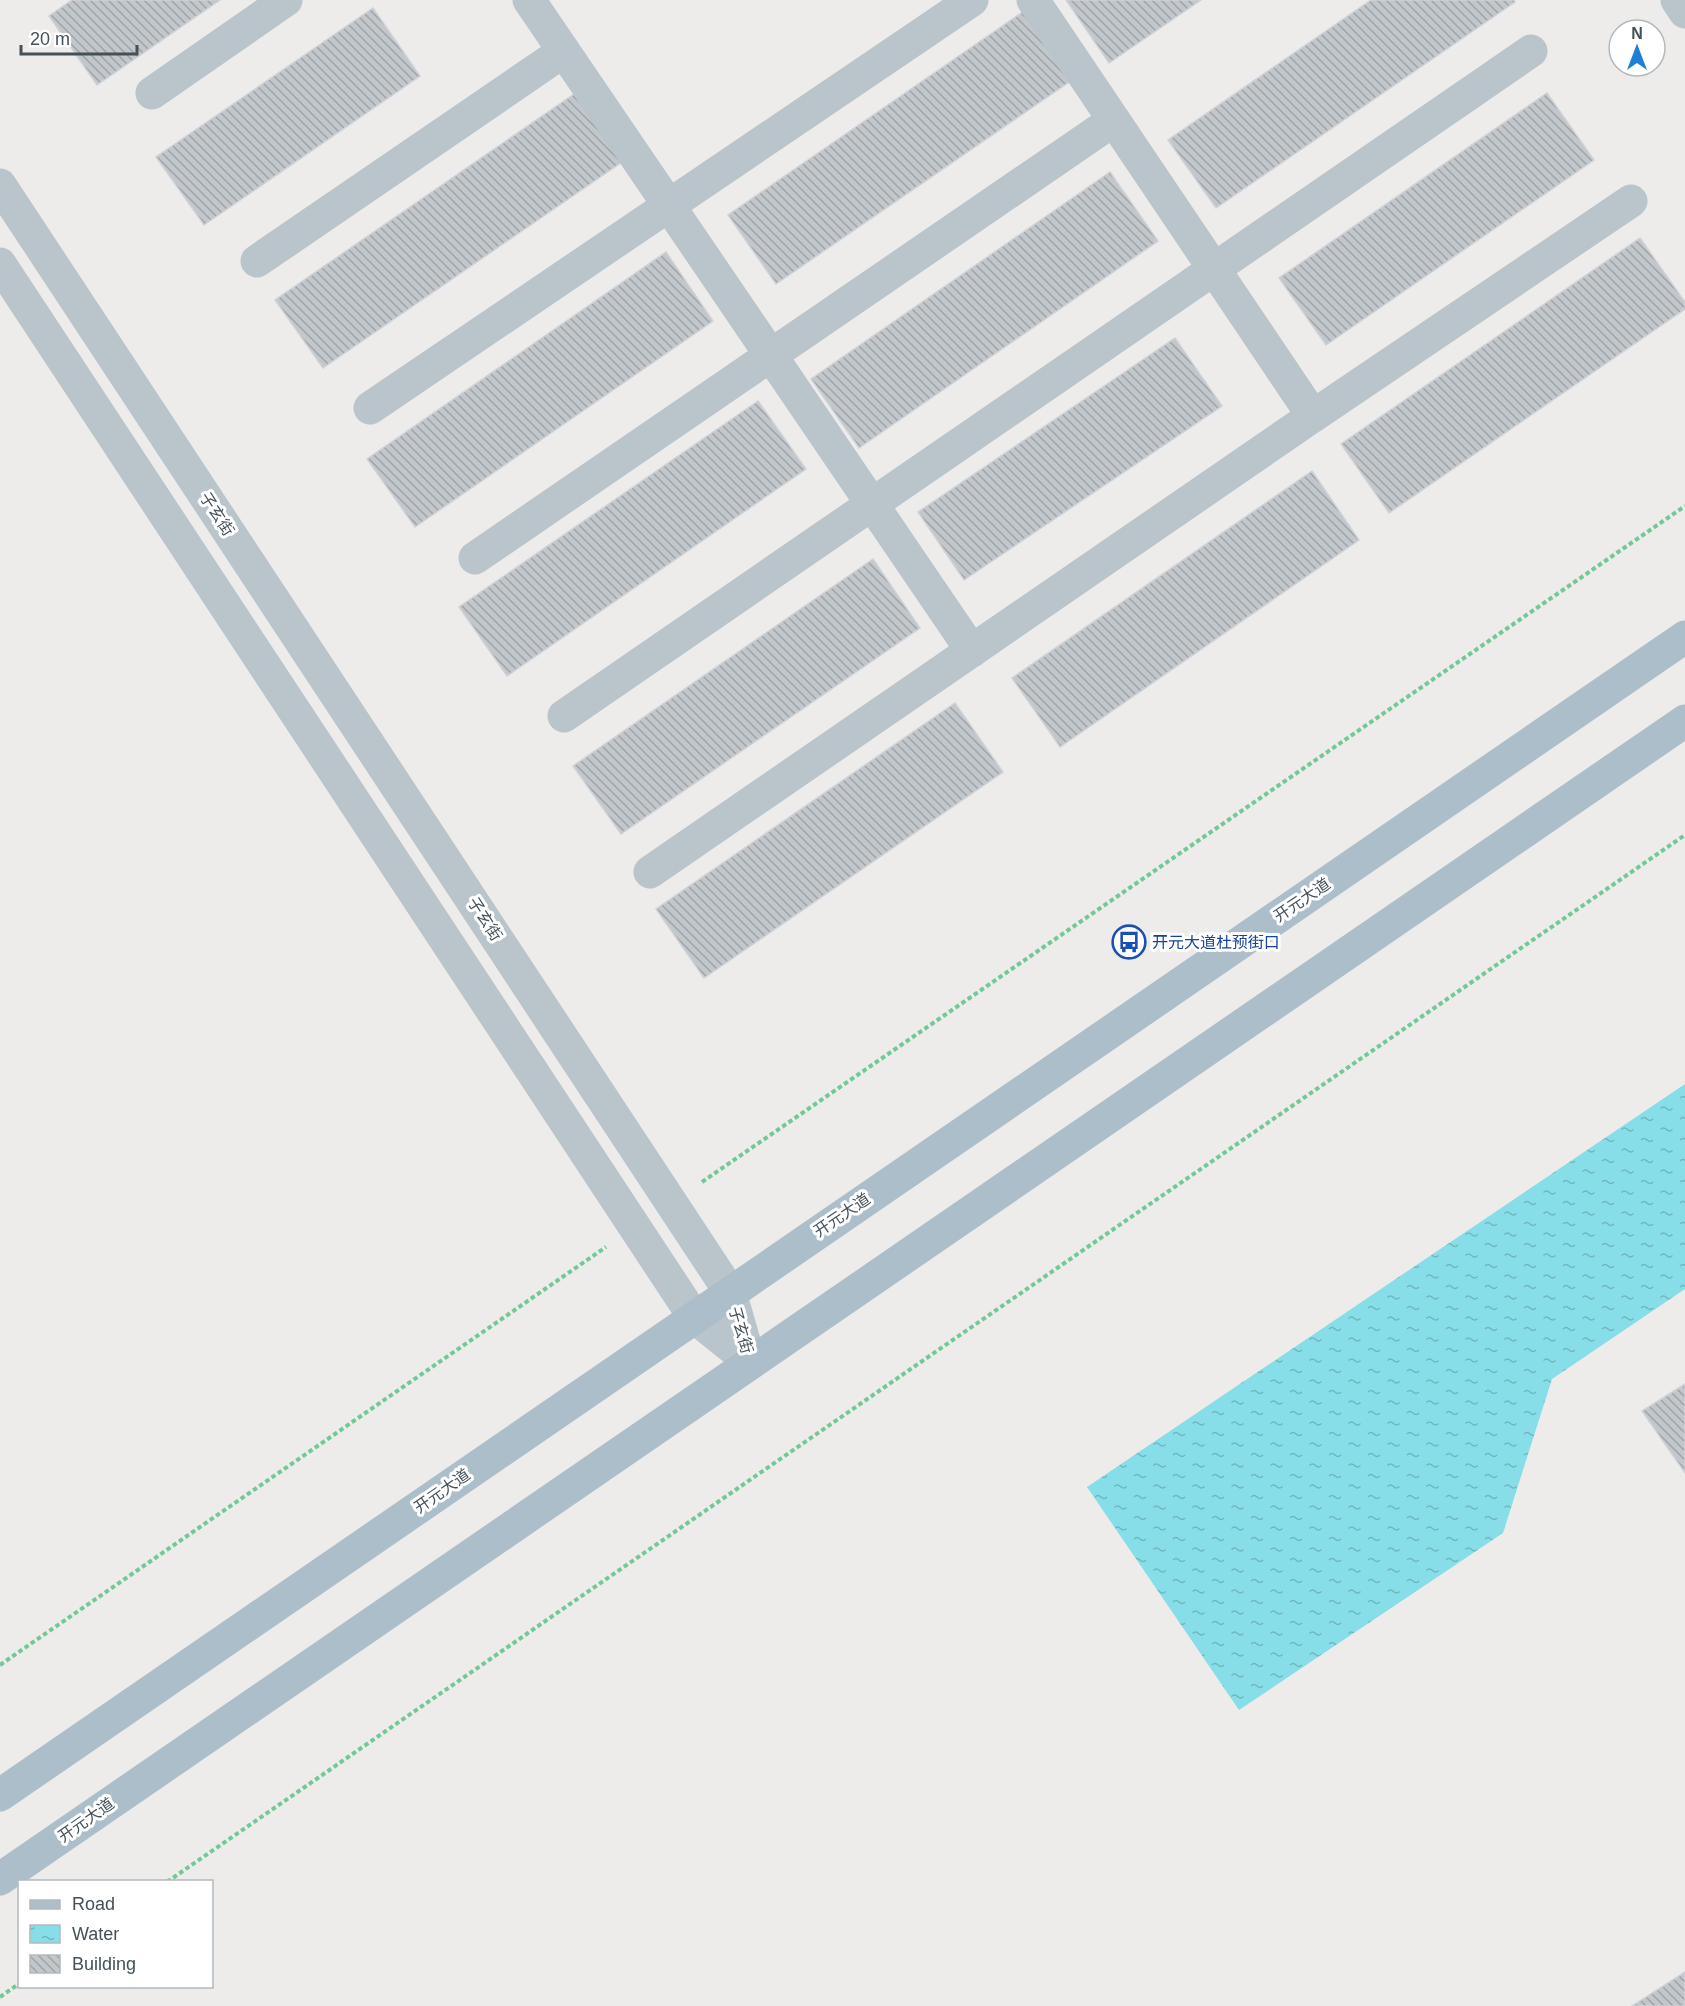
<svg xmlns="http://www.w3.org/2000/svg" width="1685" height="2006" viewBox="0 0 1685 2006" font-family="Arial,'Noto Sans SC',sans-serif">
	<defs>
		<pattern id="water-ripples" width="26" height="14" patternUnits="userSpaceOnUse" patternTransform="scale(1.5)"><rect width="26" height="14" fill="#87dee8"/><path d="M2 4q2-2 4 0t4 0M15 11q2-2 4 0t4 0" fill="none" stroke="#70b6bf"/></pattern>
		<pattern id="building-back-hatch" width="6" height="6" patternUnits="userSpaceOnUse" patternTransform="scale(1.5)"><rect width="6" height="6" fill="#c2c7cb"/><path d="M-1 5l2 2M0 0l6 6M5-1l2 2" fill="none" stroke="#9fa4a8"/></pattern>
	</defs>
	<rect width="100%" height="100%" fill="#eeebeb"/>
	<path fill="url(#water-ripples)" d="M 1685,1084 L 1685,1289 L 1552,1379 L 1503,1533 L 1239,1710 L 1087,1487 Z"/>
	<path fill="url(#building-back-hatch)" stroke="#cfd2d7" stroke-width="1.5" d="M 72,0 L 220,0 L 97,85 L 49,16 Z
		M 1066,0 L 1201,0 L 1109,63 Z
		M 1371,0 L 1514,0 L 1515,2 L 1216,208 L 1168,140 Z
		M 373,8 L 420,76 L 204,225 L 156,157 Z
		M 1027,9 L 1075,78 L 776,284 L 728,215 Z
		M 1547,93 L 1594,160 L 1326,345 L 1279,278 Z
		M 574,94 L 622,162 L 323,368 L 275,300 Z
		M 1110,172 L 1158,241 L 859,448 L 811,379 Z
		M 1640,238 L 1685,302 L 1685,309 L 1389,513 L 1341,444 Z
		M 666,252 L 713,321 L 415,527 L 367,459 Z
		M 1175,338 L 1222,406 L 964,580 L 918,512 Z
		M 758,401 L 806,469 L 507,676 L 459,607 Z
		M 1312,471 L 1359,540 L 1060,747 L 1012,678 Z
		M 873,559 L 920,628 L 621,834 L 573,766 Z
		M 955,703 L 1003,772 L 704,978 L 656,909 Z
		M 1685,1384 L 1685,1473 L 1642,1411 Z
		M 1685,1972 L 1685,2006 L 1632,2006 Z"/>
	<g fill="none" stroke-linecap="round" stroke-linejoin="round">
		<path stroke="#73c996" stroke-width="4" stroke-dasharray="4.5 3" stroke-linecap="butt" d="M 702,1182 L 1685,506
			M 0,1665 L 606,1247
			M 167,1882 L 1685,835
			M 0,1997 L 20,1983"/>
		<path stroke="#b9c4cb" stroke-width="33" d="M 529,0 L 972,651
			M 1677,0 L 1685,12
			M 152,93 L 286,0
			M 0,185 L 730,1292 L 750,1362
			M 257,261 L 564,51
			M 0,264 L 694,1317 L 750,1362
			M 370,408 L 972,0
			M 1313,416 L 1631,201
			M 475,558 L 1114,120
			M 564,716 L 1531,51
			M 650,872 L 1313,416 L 1033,0"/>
		<path stroke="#abbeca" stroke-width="33" d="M 0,1795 L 1685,637
			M 0,1879 L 1685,721"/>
	</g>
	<defs>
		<g id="bus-ring" transform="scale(1.725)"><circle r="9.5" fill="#fff" stroke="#1a4fb4" stroke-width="1.5"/><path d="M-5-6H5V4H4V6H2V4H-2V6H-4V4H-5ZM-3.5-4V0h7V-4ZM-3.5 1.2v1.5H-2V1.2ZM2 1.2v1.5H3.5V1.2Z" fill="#1a4fb4"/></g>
	</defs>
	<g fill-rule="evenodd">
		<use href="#bus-ring" x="1129" y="942"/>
	</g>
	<g text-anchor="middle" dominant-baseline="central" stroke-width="6" stroke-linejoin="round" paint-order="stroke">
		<g font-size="16" fill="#445158" stroke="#fff">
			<text transform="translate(217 514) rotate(57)">子玄街</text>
			<text transform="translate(1302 900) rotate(-34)">开元大道</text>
			<text transform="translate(485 919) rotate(57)">子玄街</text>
			<text transform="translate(842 1215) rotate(-34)">开元大道</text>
			<text transform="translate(741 1330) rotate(74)">子玄街</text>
			<text transform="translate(442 1491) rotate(-35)">开元大道</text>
			<text transform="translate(86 1820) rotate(-35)">开元大道</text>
		</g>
		<g font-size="16" fill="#164399" stroke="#fff" text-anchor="start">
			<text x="1152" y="942">开元大道杜预街口</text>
		</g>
	</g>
	<rect x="18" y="1880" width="195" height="108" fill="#ffffff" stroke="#b4b9bc" stroke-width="1.5"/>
	<rect x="30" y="1900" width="30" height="9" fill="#abbeca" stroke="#b4b9bc" stroke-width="1.5"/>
	<text x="72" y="1910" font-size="18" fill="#445158">Road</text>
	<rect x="30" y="1925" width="30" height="18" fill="url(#water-ripples)" stroke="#b4b9bc" stroke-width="1.5"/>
	<text x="72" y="1940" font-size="18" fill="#445158">Water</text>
	<rect x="30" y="1955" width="30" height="18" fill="url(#building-back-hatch)" stroke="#b4b9bc" stroke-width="1.5"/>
	<text x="72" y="1970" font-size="18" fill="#445158">Building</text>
	<g transform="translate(1637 48)"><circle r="28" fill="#ffffff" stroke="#b4b9bc" stroke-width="1.5"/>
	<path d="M0-4.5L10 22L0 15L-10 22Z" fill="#1e80d5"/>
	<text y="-9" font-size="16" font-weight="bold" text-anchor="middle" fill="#445158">N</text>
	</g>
	<path d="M21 45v9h116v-9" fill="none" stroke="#445158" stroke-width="3"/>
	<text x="30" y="45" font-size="18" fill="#445158" stroke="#ffffff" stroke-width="4.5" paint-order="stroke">20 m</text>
</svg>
